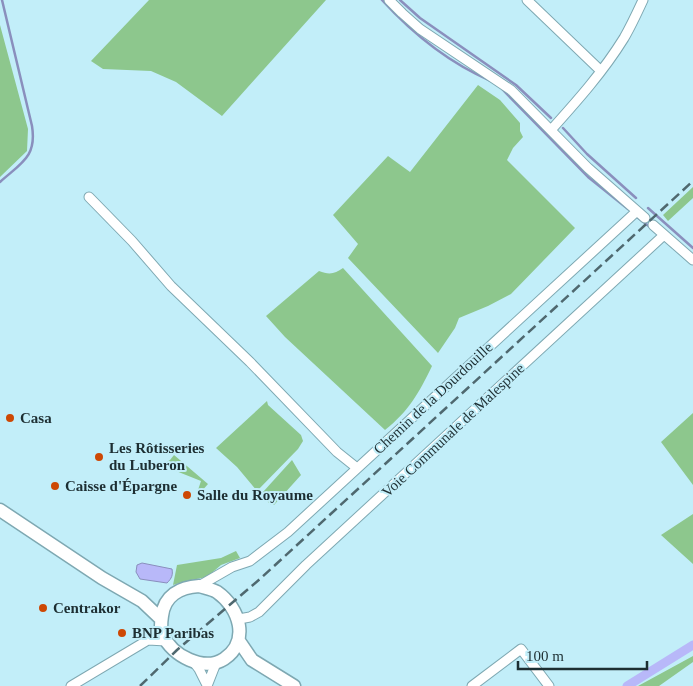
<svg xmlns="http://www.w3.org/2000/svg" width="693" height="686" viewBox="0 0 693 686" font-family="Georgia,serif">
	<rect width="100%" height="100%" fill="#c2eef9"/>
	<path fill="#8dc78d" d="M 149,0 L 326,0 L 222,116 L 176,82 L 151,71 L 103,69 L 91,61 Z
		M 0,25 L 28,129 L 27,151 L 0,177 Z
		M 478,85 L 500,100 L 520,123 L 520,131 L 523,137 L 513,148 L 507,160 L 575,228 L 511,294 L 488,306 L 459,318 L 455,328 L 438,353 L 348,258 L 358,244 L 333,215 L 388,156 L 410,172 Z
		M 693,187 L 693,198 L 668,221 L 663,215 Z
		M 343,268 L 432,366 C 419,393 409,411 385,430 L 285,337 L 266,316 L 319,271 C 329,275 335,274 343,268 Z
		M 267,401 L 268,405 L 301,435 L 303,441 L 298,449 L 257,491 L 237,467 L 216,448 Z
		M 693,413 L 693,485 L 661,442 Z
		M 174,455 L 208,484 L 201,492 L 198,490 L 201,481 L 161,465 L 170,460 Z
		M 292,460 L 301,475 L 274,505 L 271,505 L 264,498 L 263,492 Z
		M 693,514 L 693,564 L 661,535 Z
		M 236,551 L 240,558 L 221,565 L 207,577 L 186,581 L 173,585 L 177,565 L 221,558 Z
		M 693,656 L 693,662 L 659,686 L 638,686 Z"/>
	<path fill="#b8b8f9" stroke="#8a8fbd" d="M 142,563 L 172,569 C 173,575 172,578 167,583 L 140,579 L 136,572 L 137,565 Z"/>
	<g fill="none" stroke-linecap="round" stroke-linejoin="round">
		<path stroke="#8a8fbd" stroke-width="2.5" d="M 382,0 C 412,33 449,63 491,81
			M 400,0 L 420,18 L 516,85 L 551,118
			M 503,90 L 588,177 L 628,209
			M 563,128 L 587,154 L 636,198
			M 0,182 C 21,163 37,157 32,126 L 2,0
			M 648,208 L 693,248
			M 637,217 L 650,227"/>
		<path stroke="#b8b8f9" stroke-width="9" d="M 627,686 L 693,645"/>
		<g stroke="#7ea8b2" stroke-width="11">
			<path id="street" d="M 389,0 L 402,13 L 420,29 L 511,90 L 588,168 L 645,218
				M 527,0 L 601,71
				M 551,130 C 577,101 603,72 624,38 C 631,26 637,13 643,0
				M 89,197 L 132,241 L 171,286 L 250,362 L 337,452 L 357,468
				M 653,225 L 693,260
				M 199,586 L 232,567 L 250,561 L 288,532 L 637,211
				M 239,619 L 250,617 L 259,612 L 306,565 L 664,235
				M 161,629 L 148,640 L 166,641
				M 193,661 L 199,669 L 207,685
				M 71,686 L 148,640
				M 207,686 L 216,663
				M 472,686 L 521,649 L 549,686"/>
		</g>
		<g stroke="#7ea8b2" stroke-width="15">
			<path id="secondary" d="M 0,510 L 102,578 L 142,601 L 161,619
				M 199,586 C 205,588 212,589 217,592 C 240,608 250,642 224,659 C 204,672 172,656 163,635 C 160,629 161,623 162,616 C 164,596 180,587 199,586 Z
				M 239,641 L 252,660 L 294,686"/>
		</g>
		<use href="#street" stroke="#fff" stroke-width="9"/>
		<use href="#secondary" stroke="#fff" stroke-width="12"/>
		<path stroke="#4f686f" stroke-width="2.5" stroke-dasharray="10 5" stroke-linecap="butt" d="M 140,686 L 177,650 L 260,579 L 693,181"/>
	</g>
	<g fill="#cd4804" stroke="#c2eef9" stroke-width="2">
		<circle cx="10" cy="418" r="5"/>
		<circle cx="99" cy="457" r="5"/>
		<circle cx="55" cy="486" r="5"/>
		<circle cx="187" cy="495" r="5"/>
		<circle cx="43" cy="608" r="5"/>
		<circle cx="122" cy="633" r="5"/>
	</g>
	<g text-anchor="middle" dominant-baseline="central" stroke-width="4" stroke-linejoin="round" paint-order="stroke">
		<g font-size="15" fill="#1d2e32" stroke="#c2eef9">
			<text transform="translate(433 398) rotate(-43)">Chemin de la Dourdouille</text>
			<text transform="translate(453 430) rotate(-43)">Voie Communale de Malespine</text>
		</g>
		<g font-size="15" font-weight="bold" fill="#1d2e32" stroke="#c2eef9" text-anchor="start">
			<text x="20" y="418">Casa</text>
			<text x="109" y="448">Les Rôtisseries<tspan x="109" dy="17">du Luberon</tspan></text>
			<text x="65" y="486">Caisse d'Épargne</text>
			<text x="197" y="495">Salle du Royaume</text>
			<text x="53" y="608">Centrakor</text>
			<text x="132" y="633">BNP Paribas</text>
		</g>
	</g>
	<path d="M518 661v8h129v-8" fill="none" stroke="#1d2e32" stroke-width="2.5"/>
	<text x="526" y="661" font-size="15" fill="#1d2e32" stroke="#c2eef9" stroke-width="4" paint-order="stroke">100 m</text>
</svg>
